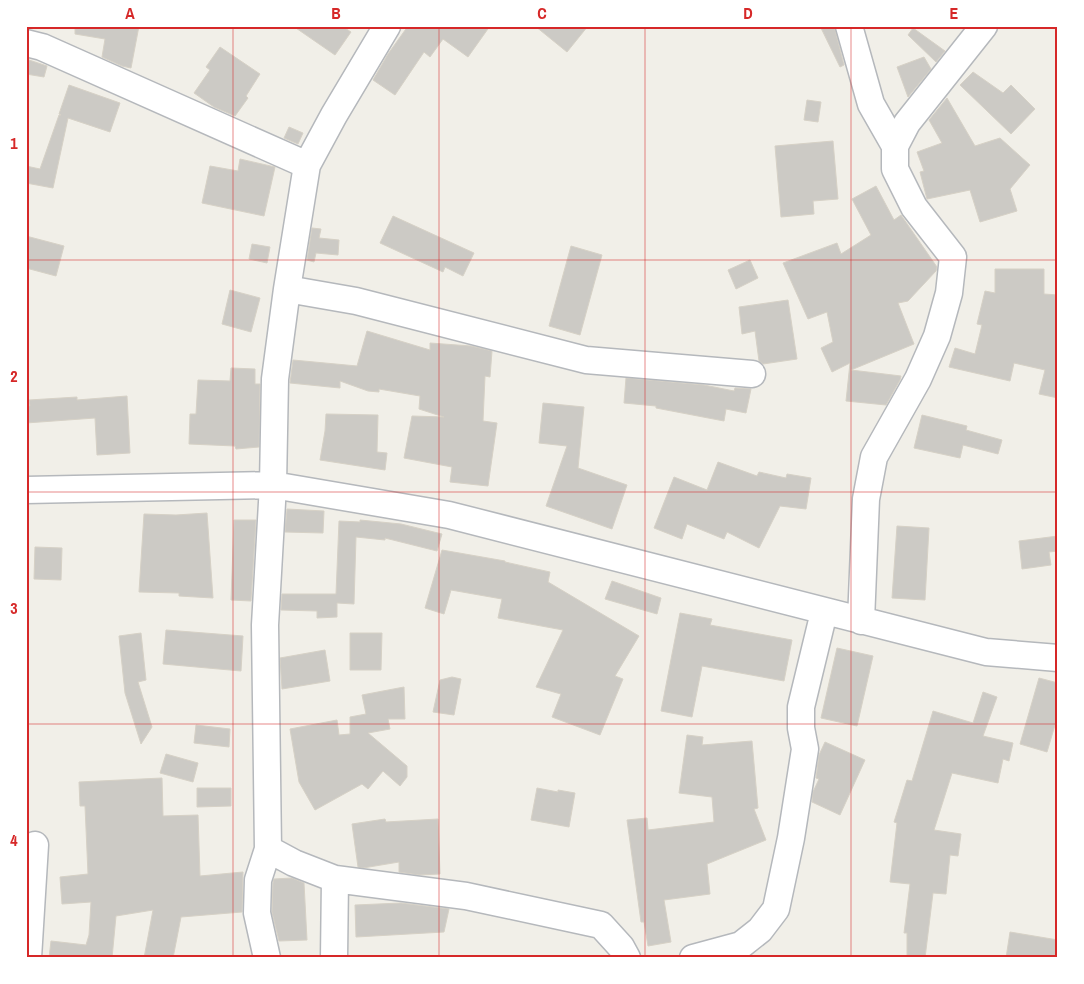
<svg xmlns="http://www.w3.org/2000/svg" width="1084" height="984" viewBox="0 0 1084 984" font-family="'Archivo Narrow',sans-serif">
	<rect width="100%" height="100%" fill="#f1efe8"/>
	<path fill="#cccac5" stroke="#d6d1c6" d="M 75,26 L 139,26 L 131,68 L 122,66 L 102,57 L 105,39 L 75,34 Z
		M 293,26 L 342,26 L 351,32 L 335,55 Z
		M 408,26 L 490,26 L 468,57 L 443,39 L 430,57 L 424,52 L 395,95 L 373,80 L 388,54 Z
		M 535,26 L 588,26 L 567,52 Z
		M 820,26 L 834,26 L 844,65 L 840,67 Z
		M 913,28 L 945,51 L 936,62 L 908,35 Z
		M 220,47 L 260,74 L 246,96 L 248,98 L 235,116 L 214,107 L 194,93 L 210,70 L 206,67 Z
		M 924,57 L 931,69 L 908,97 L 897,67 Z
		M 26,59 L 47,66 L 44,77 L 26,74 Z
		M 973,72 L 1003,93 L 1011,85 L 1035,109 L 1011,134 L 960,85 Z
		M 69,85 L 120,103 L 110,132 L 68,118 L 53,188 L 26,183 L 26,166 L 40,169 L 59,115 L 61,115 L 59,114 Z
		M 947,98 L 975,146 L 1000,138 L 1030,165 L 1010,189 L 1017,211 L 980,222 L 970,190 L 927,199 L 920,172 L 924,171 L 917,152 L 942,143 L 929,120 Z
		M 807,100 L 821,102 L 818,122 L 804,120 Z
		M 289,127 L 303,133 L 298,144 L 284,138 Z
		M 833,141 L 838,199 L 813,201 L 814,214 L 781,217 L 775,146 Z
		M 240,159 L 275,167 L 264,216 L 202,203 L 210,166 L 238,171 Z
		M 876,186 L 894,220 L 901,215 L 937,267 L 936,271 L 908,301 L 898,303 L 914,344 L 851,370 L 901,376 L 900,380 L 886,405 L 846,401 L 850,363 L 832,372 L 821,348 L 833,342 L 827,312 L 808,319 L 783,263 L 837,243 L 841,254 L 871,235 L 852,199 Z
		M 393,216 L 474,253 L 463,276 L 445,267 L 443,272 L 380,243 Z
		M 312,228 L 321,229 L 319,238 L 339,240 L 338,255 L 316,253 L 314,262 L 307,260 Z
		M 26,236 L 64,246 L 56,276 L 26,268 Z
		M 252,244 L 270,247 L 267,263 L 249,259 Z
		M 571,246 L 602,255 L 580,335 L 549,326 Z
		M 750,260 L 758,278 L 736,289 L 728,270 Z
		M 995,269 L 1044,269 L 1044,294 L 1058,295 L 1058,398 L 1039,394 L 1045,370 L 1014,363 L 1010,381 L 949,367 L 955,348 L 975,354 L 982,325 L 977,324 L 985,291 L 995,293 Z
		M 230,290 L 260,298 L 251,332 L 222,324 Z
		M 788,300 L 797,359 L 763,364 L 759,361 L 755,331 L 742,334 L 739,307 Z
		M 367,331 L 430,350 L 430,343 L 471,346 L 492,351 L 490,377 L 485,376 L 483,421 L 497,423 L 488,486 L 450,482 L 452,467 L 404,458 L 412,416 L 444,417 L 419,409 L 420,396 L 379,389 L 379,392 L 368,391 L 340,381 L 340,388 L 290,383 L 293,360 L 357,366 Z
		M 231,368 L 255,369 L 255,384 L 260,384 L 259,447 L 236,449 L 235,446 L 189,444 L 190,414 L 196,414 L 198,380 L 230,381 Z
		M 626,378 L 704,385 L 734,391 L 735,388 L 751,389 L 746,413 L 726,409 L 724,421 L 656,408 L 656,406 L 624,403 Z
		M 127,396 L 130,453 L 97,455 L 95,418 L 26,423 L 26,406 L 30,406 L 29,400 L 77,397 L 77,400 Z
		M 543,403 L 584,407 L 578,468 L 627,485 L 612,529 L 546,506 L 567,446 L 539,443 Z
		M 326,414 L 378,415 L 377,452 L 387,453 L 385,470 L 320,460 L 325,431 Z
		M 922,415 L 967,426 L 966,430 L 1002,440 L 998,454 L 963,445 L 960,458 L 914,448 Z
		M 718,462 L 757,476 L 759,472 L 786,478 L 787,474 L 811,478 L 806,509 L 780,506 L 759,548 L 727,532 L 724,539 L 687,524 L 682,539 L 654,528 L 674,477 L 707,490 Z
		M 287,509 L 324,511 L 323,533 L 285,532 Z
		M 207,513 L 213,598 L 179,596 L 179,593 L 139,592 L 144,514 L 176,515 Z
		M 234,520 L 256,520 L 251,601 L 231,600 Z
		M 360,520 L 401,524 L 442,534 L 437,551 L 385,538 L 385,540 L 356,537 L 354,604 L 337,603 L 337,617 L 317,618 L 317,611 L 281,610 L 282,594 L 336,594 L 339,521 L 360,522 Z
		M 897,526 L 929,528 L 925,600 L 892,598 Z
		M 1058,536 L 1058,551 L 1049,552 L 1051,565 L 1022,569 L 1019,541 Z
		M 35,547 L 62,548 L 61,580 L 34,579 Z
		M 442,550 L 505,561 L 505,562 L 550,572 L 548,582 L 639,636 L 615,676 L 623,679 L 600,735 L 552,717 L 561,694 L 536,687 L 563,630 L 498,618 L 502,599 L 451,590 L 444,614 L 425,608 Z
		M 612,581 L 661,598 L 657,614 L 605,599 Z
		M 680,613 L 712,619 L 710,625 L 792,640 L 784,681 L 702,666 L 692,717 L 661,711 Z
		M 166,630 L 243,636 L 241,671 L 163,664 Z
		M 141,633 L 146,680 L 138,682 L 152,727 L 141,744 L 125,693 L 119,636 Z
		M 350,633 L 382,633 L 381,670 L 350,670 Z
		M 837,648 L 873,656 L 857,726 L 821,718 Z
		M 325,650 L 330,681 L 282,689 L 280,658 Z
		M 452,677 L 461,679 L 454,715 L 433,712 L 440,680 Z
		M 1039,678 L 1058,683 L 1058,715 L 1047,752 L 1020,744 Z
		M 404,687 L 405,719 L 388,719 L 390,729 L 368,733 L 407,766 L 407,777 L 400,786 L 383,771 L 368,789 L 362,784 L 315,810 L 299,782 L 290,729 L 337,720 L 339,735 L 350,734 L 350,717 L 366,714 L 362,695 Z
		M 983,692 L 997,697 L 983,736 L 1013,743 L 1009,761 L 1003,759 L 998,783 L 952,773 L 934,830 L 961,834 L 958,856 L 950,855 L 946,894 L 933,893 L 925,958 L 907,958 L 907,933 L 904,933 L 910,884 L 890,882 L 897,823 L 894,822 L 907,780 L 912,781 L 933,711 L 973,723 Z
		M 196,725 L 230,729 L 229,747 L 194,743 Z
		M 687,735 L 703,737 L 702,745 L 752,741 L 758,808 L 754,809 L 766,840 L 707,864 L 710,894 L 664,900 L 671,942 L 648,946 L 644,922 L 641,922 L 627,820 L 647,818 L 648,830 L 714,822 L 712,797 L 679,793 Z
		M 825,742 L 865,760 L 840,815 L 812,802 L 813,792 L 819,779 L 816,778 L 819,755 Z
		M 166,754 L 198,763 L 193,782 L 160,773 Z
		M 162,778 L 163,816 L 198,815 L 200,876 L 243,872 L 242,912 L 181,917 L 173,958 L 144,958 L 153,910 L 116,916 L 112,958 L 49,958 L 51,941 L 86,945 L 89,935 L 91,902 L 62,904 L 60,877 L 88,874 L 85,806 L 80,806 L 79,782 Z
		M 197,788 L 231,788 L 231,806 L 197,807 Z
		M 537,788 L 558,792 L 558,790 L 575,793 L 569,827 L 531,820 Z
		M 385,819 L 386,822 L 438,819 L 440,874 L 419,875 L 399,872 L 399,862 L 363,868 L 358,867 L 352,824 Z
		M 292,878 L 304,883 L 307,940 L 279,941 L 272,912 L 273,883 L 274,879 Z
		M 401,903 L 449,909 L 444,932 L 356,937 L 355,905 Z
		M 1010,932 L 1058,940 L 1058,958 L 1006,958 Z"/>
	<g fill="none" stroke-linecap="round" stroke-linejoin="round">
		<g stroke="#b5b8bc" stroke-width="29">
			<path id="minor" d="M 387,26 L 334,115 L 307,165 L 287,289 L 275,379 L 273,485 L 265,625 L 268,849 L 294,863 L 335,879 L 466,896 L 601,925 L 621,947 L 627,958
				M 849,26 L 871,104 L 895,146
				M 26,43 L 42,47 L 307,165
				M 287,289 L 356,301 L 586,360 L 752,374
				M 26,490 L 273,485 L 449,515 L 986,652 L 1058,658
				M 861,621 L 866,499 L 874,457 L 918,379 L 937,336 L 949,293 L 953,257 L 914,207 L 895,169 L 895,146 L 907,123 L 984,26
				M 28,958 L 35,845
				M 267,958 L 257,913 L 258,880 L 268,849
				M 334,958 L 335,879
				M 693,958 L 741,945 L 760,930 L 776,909 L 791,838 L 805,749 L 801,728 L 801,707 L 824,612"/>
		</g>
		<use href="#minor" stroke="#fff" stroke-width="26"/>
	</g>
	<path fill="none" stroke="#d62828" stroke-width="1" stroke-opacity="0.55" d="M 233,26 L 233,958M 439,26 L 439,958M 645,26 L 645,958M 851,26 L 851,958M 26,260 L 1058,260M 26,492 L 1058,492M 26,724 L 1058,724"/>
	<rect width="1084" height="984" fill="none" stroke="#ffffff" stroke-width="55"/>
	<rect x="28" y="28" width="1028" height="928" fill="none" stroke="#d62828" stroke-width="2"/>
	<g font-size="16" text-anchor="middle" font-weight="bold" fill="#d62828">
		<text x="130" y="19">A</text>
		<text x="336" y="19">B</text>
		<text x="542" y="19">C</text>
		<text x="748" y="19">D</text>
		<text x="954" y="19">E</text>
		<text x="14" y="149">1</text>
		<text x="14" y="382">2</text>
		<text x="14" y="614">3</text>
		<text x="14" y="846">4</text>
	</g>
</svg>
